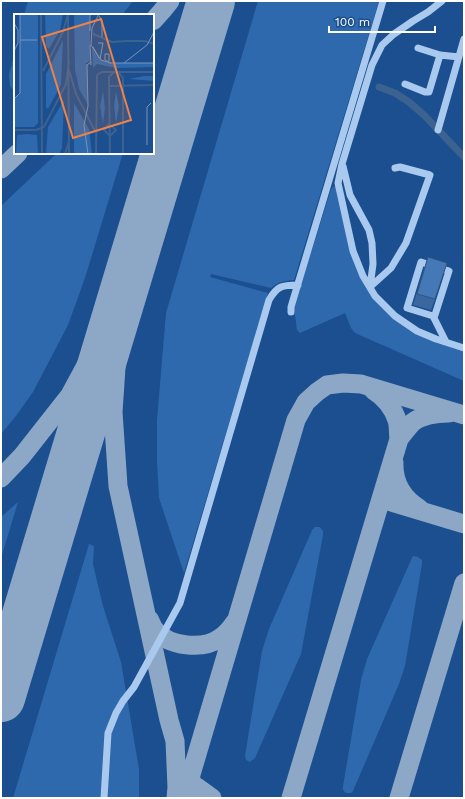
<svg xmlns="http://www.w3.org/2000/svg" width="465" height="799" viewBox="0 0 465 799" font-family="'Work Sans',sans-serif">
	<rect width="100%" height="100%" fill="#1b4f8f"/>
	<path fill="#2e69ad" d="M 28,1 L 133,1 L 122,15 L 24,15 Z
		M 258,1 L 379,1 L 294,280 C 284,281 279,281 271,288 L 211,274 L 210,277 L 268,293 L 184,573 L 159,498 L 157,461 L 157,420 L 166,313 Z
		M 15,52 L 15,93 L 10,86 L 9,75 Z
		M 57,153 L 123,153 L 85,278 L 68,325 L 33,392 L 16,416 L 1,434 L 1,206 Z
		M 338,183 L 353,251 L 375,296 L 415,333 L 464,348 L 464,381 L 355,333 L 351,328 L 345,313 L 300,333 L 297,330 L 294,308 L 331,189 Z
		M 18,502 L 1,558 L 1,517 Z
		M 315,527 L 320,527 L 323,531 L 323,535 L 301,654 L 255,758 L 250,762 L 246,760 L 245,756 L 262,651 L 269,629 L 312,530 Z
		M 89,544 L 94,546 L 93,564 L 103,606 L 121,662 L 139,769 L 139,798 L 13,798 Z
		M 413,556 L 418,557 L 422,560 L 422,564 L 405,666 L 399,684 L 353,791 L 351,793 L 346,793 L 343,790 L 343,786 L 361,680 L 367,659 L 411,560 Z"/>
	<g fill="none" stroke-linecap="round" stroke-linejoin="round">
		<path stroke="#3c6290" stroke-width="7" d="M 379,87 L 395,93 L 409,102 L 425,116 L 464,157"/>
		<path stroke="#8da7c7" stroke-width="19" d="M 153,21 L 162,11 L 170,1
			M 1,169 L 18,153
			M 140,233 L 118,338 L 113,412 L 118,486 L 169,720 L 175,741 L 177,787 L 176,798
			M 373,390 C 384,397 393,408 397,420 C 399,426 398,433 399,439
			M 394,462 C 393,483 402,498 420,509
			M 1,478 L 22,456 L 70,395 L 104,332 L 118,293
			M 381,499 L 464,524
			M 149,619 C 151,622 152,627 155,630 C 169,647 203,650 220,638 C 226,634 231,628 235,622
			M 184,771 L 194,785 L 212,798
			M 184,798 L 296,420 L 306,402 L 317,392 L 327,385 L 343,383 L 361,384 L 464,415
			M 291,798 L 399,439 C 403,434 408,427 413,422 C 423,415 437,413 449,413
			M 399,798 L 464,583"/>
		<path stroke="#8da7c7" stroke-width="48" d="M 1,698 L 211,1"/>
		<path stroke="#a9c9ee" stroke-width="7" d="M 442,1 L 428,12 L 413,21 L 394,34 L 382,45 L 372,65 L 342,164 L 338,183 L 353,251 L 363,276 L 375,296 L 395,316 L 417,331 L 436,339 L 464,348
			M 418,48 L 440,55 L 459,57
			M 405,84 L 425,92 L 429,92 L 440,55
			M 438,130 L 464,39
			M 343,166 L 350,195 L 369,230 L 372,243 L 373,264 L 370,287
			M 370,287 L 391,268 L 406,243 L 430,175 L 400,167 L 395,168
			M 291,312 L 291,307 L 383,1
			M 434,318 L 449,271 L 421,262 L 407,308 L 433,316 L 446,342
			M 104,798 L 108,733 L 116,713 L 123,701 L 134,687 L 180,603 L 269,300 C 277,286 282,285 298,285"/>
	</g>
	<path fill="#3a679d" d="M 428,257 L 435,299 L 431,310 L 413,305 Z"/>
	<path fill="#4478b7" stroke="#305480" d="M 428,257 L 447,263 L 435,299 L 417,294 Z"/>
	<g transform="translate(14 14)">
		<rect width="140" height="140" fill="#1b4f8f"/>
		<path d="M 6,0 L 24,0 L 24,109 L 20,113 L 0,113 L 0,85 L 6,79 ZM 31,0 L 49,0 L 46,16 L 35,35 L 32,32 ZM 60,0 L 76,0 L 76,47 L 71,50 L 73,50 L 73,89 L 65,75 L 61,56 ZM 49,26 L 47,71 L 34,95 L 32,93 L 32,60 ZM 78,33 L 84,44 L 93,49 L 140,49 L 140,53 L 102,54 L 83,50 L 79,54 ZM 140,62 L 140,67 L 115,65 L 130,62 ZM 89,77 L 91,94 L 89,110 L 86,92 ZM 102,77 L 105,92 L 102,110 L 100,92 ZM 50,86 L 48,134 L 45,140 L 32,140 L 34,113 ZM 60,89 L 75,115 L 78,140 L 60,140 ZM 13,120 L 23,121 L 24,140 L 2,140 L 3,121 Z" fill="#2e69ad"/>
		<path fill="none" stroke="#3c6290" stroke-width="2" d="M 27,0 L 28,140M 54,0 L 55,140M 79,20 L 98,28 L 113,27M 113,27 L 131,27 L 140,30M 55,56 L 62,80 L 81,117M 29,57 L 49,18 L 54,0M 104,58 L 109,64 L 109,140M 95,72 L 140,71M 95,110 L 102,116 L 96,122 L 90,116 ZM 0,116 L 22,116 L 30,113 L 52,70 L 55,47M 51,140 L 55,127M 82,140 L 83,61 L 88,58 L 140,58M 96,140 L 95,63 L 100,58"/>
		<path fill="none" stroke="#7695bc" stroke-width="1" d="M 76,0 L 76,17M 85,0 L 78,14 L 77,31 L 87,46 L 96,49 L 140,49M 85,2 L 88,6 L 88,23M 0,9 L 4,16 L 4,29 L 0,37M 6,26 L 23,26M 84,29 L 89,29 L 86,45M 76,31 L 77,51M 79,33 L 85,44M 95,47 L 95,40 L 91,40 L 91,46 L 97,49M 110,49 L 133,31 L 140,18M 0,85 L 6,79 L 6,0M 133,131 L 133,93 L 137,89M 74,140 L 70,111 L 74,92 L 73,51 L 77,48"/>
		<path fill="#ee8249" fill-opacity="0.15" stroke="#ee8249" stroke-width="2" d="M 87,5 L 117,106 L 59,124 L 28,23 Z"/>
		<rect width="140" height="140" fill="none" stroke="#fff" stroke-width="2"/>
	</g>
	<rect width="465" height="799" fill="none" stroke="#ffffff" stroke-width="4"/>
	<path d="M329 26v6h106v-6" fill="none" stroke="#ffffff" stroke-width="2"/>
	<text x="335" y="26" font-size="12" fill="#ffffff" stroke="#1b4f8f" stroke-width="3" paint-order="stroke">100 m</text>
</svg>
